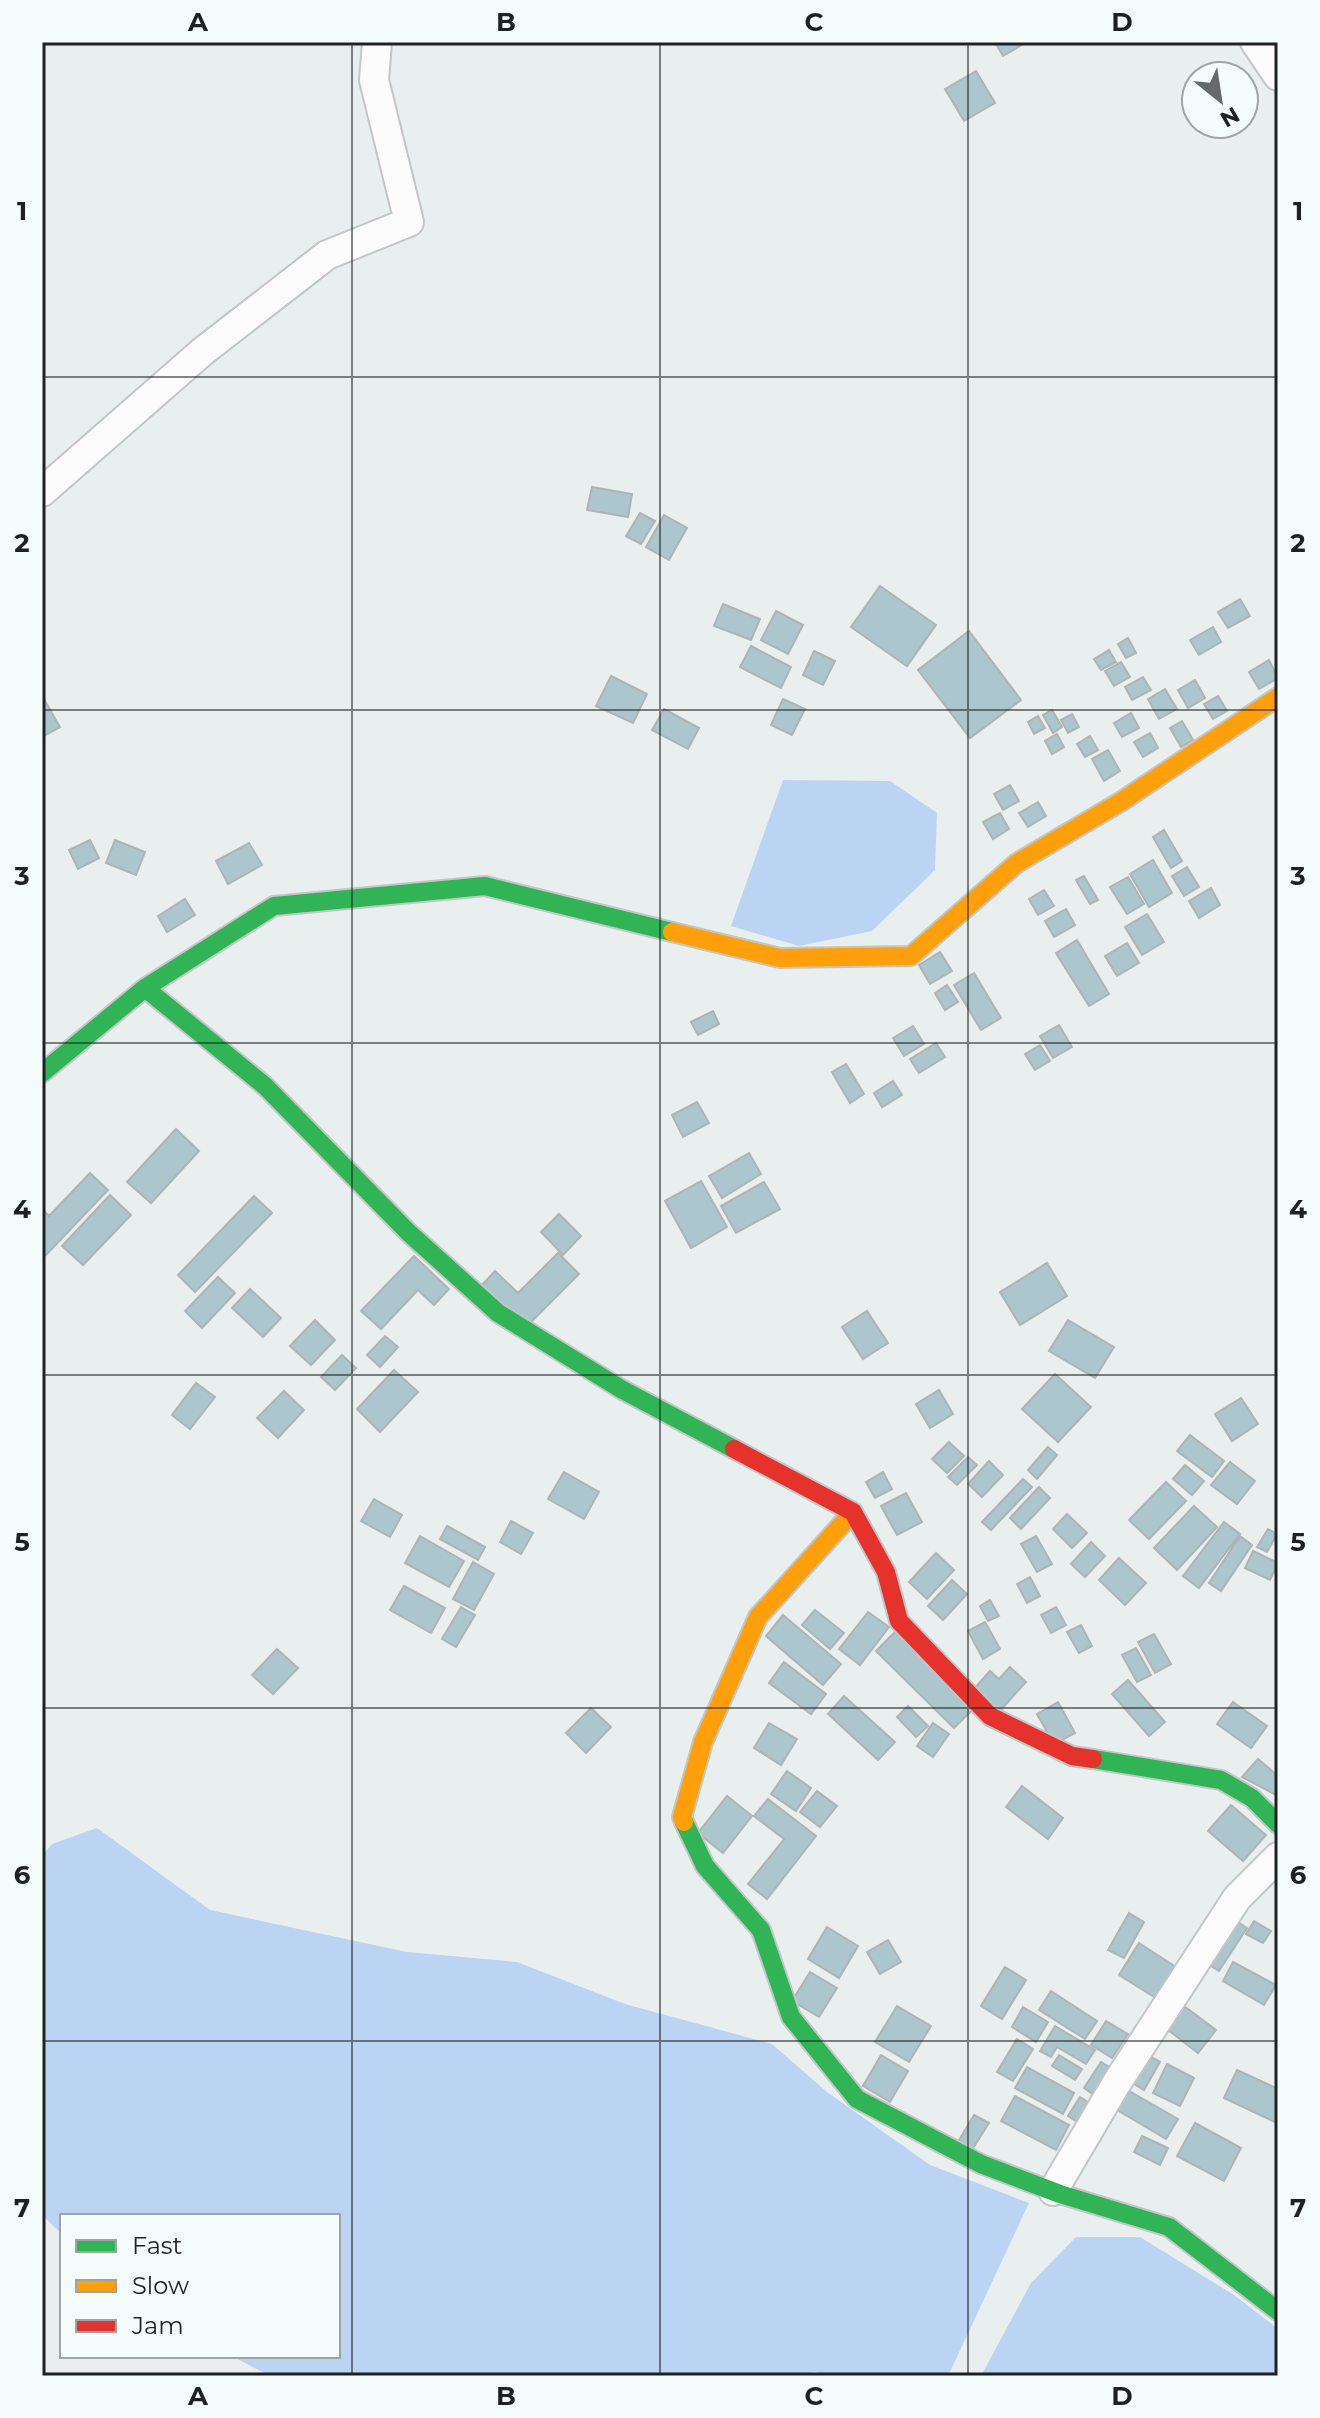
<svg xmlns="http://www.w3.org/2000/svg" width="1320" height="2418" viewBox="0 0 1320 2418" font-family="Montserrat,sans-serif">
	<rect width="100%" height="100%" fill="#e9eeee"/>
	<path fill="#bbd4f3" d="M 783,780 L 890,781 L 937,813 L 935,870 L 872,931 L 799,946 L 731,926 Z
		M 97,1828 L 210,1910 L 407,1952 L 517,1962 L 625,2004 L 772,2044 L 827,2092 L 930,2165 L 1029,2203 L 948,2376 L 827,2376 L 816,2372 L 788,2376 L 270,2376 L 232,2356 L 338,2356 L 338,2216 L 62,2216 L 62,2234 L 42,2215 L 42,1856 L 52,1844 Z
		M 1076,2237 L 1140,2237 L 1234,2295 L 1278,2329 L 1278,2376 L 981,2376 L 1031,2283 Z"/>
	<path fill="#abc6cd" stroke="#afb3b3" stroke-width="2" d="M 995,42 L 1027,42 L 1003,56 Z
		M 976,71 L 995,103 L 964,121 L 945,89 Z
		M 592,487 L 632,494 L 628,517 L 587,510 Z
		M 640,513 L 655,521 L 641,544 L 626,536 Z
		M 664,515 L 687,528 L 669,560 L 646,547 Z
		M 880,586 L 936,625 L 907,666 L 851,627 Z
		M 1240,599 L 1250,616 L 1228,628 L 1218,612 Z
		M 723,604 L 760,619 L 751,640 L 714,626 Z
		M 776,611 L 803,625 L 788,654 L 761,640 Z
		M 1213,627 L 1221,642 L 1199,655 L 1190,640 Z
		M 969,631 L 1021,700 L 970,738 L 918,670 Z
		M 1128,638 L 1136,653 L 1126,658 L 1118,644 Z
		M 751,646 L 791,667 L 781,688 L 740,667 Z
		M 1109,650 L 1116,662 L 1101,670 L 1094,659 Z
		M 814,651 L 835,661 L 823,685 L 803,675 Z
		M 1269,660 L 1278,678 L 1259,689 L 1249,672 Z
		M 1121,662 L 1130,677 L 1114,686 L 1105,671 Z
		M 611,676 L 647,694 L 633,723 L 596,706 Z
		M 1143,677 L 1151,690 L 1132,700 L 1125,687 Z
		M 1195,680 L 1205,698 L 1188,708 L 1178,690 Z
		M 1165,689 L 1177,709 L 1159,719 L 1148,699 Z
		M 1218,696 L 1227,711 L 1213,719 L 1204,704 Z
		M 783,699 L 805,709 L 792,735 L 771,725 Z
		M 45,701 L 60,727 L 42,737 L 42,703 Z
		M 664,709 L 699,728 L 688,749 L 652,730 Z
		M 1052,710 L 1062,727 L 1053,733 L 1043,715 Z
		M 1131,713 L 1139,728 L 1122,737 L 1114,723 Z
		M 1072,714 L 1079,727 L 1068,733 L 1061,720 Z
		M 1038,716 L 1045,728 L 1034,734 L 1028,722 Z
		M 1182,721 L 1193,740 L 1181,747 L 1170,728 Z
		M 1150,733 L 1158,748 L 1143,757 L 1134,742 Z
		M 1057,734 L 1064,747 L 1052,754 L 1045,741 Z
		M 1090,736 L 1098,750 L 1085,757 L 1077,744 Z
		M 1108,750 L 1120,771 L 1104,781 L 1092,759 Z
		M 1010,785 L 1019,801 L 1003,810 L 994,794 Z
		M 1038,802 L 1046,816 L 1028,827 L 1019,813 Z
		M 1000,813 L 1009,829 L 993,839 L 983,822 Z
		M 1164,830 L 1182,861 L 1171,868 L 1153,837 Z
		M 90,840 L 99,858 L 78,869 L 69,850 Z
		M 115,840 L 145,852 L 136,875 L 106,863 Z
		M 249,843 L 262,865 L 228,884 L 216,861 Z
		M 1153,860 L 1172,893 L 1149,907 L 1130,874 Z
		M 1187,867 L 1199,887 L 1184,896 L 1172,876 Z
		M 1084,876 L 1098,900 L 1090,904 L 1076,880 Z
		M 1128,877 L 1144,904 L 1127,914 L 1110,887 Z
		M 1211,888 L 1220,905 L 1199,918 L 1189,901 Z
		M 1044,890 L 1054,906 L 1038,915 L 1029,899 Z
		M 185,899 L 195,915 L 167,932 L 158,916 Z
		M 1066,909 L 1075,925 L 1054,937 L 1045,921 Z
		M 1147,914 L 1164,942 L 1142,955 L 1125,927 Z
		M 1077,940 L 1109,994 L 1089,1006 L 1056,953 Z
		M 1127,943 L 1139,963 L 1117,976 L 1105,956 Z
		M 940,952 L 952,971 L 930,984 L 919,965 Z
		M 974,973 L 1001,1018 L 981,1030 L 954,985 Z
		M 947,985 L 958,1002 L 945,1010 L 935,993 Z
		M 713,1011 L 719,1024 L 698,1035 L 691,1022 Z
		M 1059,1025 L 1072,1047 L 1053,1058 L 1040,1036 Z
		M 913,1026 L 924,1044 L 904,1056 L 893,1038 Z
		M 936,1043 L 945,1057 L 919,1073 L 910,1059 Z
		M 1040,1045 L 1050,1061 L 1035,1070 L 1025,1054 Z
		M 846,1064 L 864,1094 L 850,1103 L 832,1072 Z
		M 893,1081 L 902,1095 L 882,1107 L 874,1093 Z
		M 697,1102 L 709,1123 L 683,1137 L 672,1115 Z
		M 176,1129 L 199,1151 L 151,1203 L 127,1182 Z
		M 749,1153 L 761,1174 L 722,1198 L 709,1176 Z
		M 90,1173 L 108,1190 L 46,1255 L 42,1251 L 42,1209 L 49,1216 Z
		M 701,1181 L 727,1227 L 691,1248 L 665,1201 Z
		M 764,1182 L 780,1209 L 736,1233 L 721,1206 Z
		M 110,1195 L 131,1215 L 83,1265 L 62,1246 Z
		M 254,1196 L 272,1213 L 195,1292 L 178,1275 Z
		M 559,1214 L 581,1236 L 563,1255 L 541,1232 Z
		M 558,1253 L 579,1274 L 525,1328 L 482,1285 L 495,1271 L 518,1293 Z
		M 414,1256 L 449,1289 L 434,1305 L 418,1290 L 381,1329 L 361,1311 Z
		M 1047,1263 L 1067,1296 L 1020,1325 L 1000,1292 Z
		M 218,1277 L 235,1293 L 202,1328 L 185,1311 Z
		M 250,1289 L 281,1318 L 263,1337 L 232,1308 Z
		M 867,1311 L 888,1343 L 863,1359 L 842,1327 Z
		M 315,1320 L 335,1340 L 311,1365 L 290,1346 Z
		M 1068,1320 L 1114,1347 L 1095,1378 L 1049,1351 Z
		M 385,1336 L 398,1347 L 380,1367 L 367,1355 Z
		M 342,1355 L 356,1368 L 335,1390 L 321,1377 Z
		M 394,1370 L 418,1392 L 380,1432 L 357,1409 Z
		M 1055,1374 L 1091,1407 L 1058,1442 L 1022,1409 Z
		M 196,1383 L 215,1397 L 190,1429 L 172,1415 Z
		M 939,1390 L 953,1414 L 930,1428 L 916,1404 Z
		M 284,1391 L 304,1410 L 278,1438 L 257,1418 Z
		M 1241,1398 L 1258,1424 L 1232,1441 L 1215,1414 Z
		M 1190,1435 L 1224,1461 L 1212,1477 L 1177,1451 Z
		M 949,1442 L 964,1456 L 947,1473 L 932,1459 Z
		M 1048,1447 L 1057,1455 L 1037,1479 L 1028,1470 Z
		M 968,1457 L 977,1465 L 957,1485 L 948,1477 Z
		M 989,1461 L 1003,1475 L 982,1497 L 968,1484 Z
		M 1230,1462 L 1255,1481 L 1237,1504 L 1211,1485 Z
		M 1185,1465 L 1204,1481 L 1192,1495 L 1173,1479 Z
		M 564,1472 L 599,1492 L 584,1519 L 548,1499 Z
		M 883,1472 L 892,1489 L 875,1498 L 866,1482 Z
		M 1023,1479 L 1032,1487 L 991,1530 L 982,1522 Z
		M 1166,1482 L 1186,1501 L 1149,1539 L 1129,1520 Z
		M 1039,1487 L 1050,1498 L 1021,1529 L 1010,1518 Z
		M 906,1493 L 922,1522 L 897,1535 L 881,1506 Z
		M 374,1499 L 402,1515 L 390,1537 L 361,1521 Z
		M 1194,1506 L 1217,1527 L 1177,1570 L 1154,1548 Z
		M 1067,1514 L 1087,1533 L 1072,1548 L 1053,1529 Z
		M 511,1521 L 533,1533 L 521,1554 L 500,1542 Z
		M 1224,1522 L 1240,1534 L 1199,1588 L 1183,1576 Z
		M 447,1526 L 485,1547 L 478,1560 L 440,1539 Z
		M 1268,1529 L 1277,1534 L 1267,1552 L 1257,1547 Z
		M 420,1536 L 464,1561 L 449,1587 L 405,1563 Z
		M 1036,1536 L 1052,1564 L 1037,1572 L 1021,1544 Z
		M 1240,1536 L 1252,1545 L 1221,1591 L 1209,1583 Z
		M 1091,1542 L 1105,1556 L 1085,1577 L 1071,1564 Z
		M 1253,1551 L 1278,1563 L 1270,1580 L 1245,1568 Z
		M 936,1553 L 954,1570 L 927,1599 L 909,1582 Z
		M 1119,1558 L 1146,1583 L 1125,1605 L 1099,1580 Z
		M 473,1562 L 494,1574 L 474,1610 L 453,1599 Z
		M 1030,1577 L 1040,1596 L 1027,1603 L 1017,1584 Z
		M 952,1580 L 967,1594 L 943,1620 L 928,1606 Z
		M 404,1586 L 445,1608 L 431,1633 L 390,1610 Z
		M 990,1600 L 999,1616 L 988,1621 L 980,1606 Z
		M 461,1607 L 475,1615 L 456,1647 L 442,1639 Z
		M 1056,1607 L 1066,1625 L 1051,1633 L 1041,1615 Z
		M 815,1610 L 844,1633 L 830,1649 L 802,1625 Z
		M 868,1612 L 889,1627 L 860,1665 L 839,1649 Z
		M 783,1615 L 841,1664 L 823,1685 L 766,1636 Z
		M 985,1622 L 1000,1649 L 983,1659 L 968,1631 Z
		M 1081,1625 L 1092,1646 L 1079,1653 L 1067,1632 Z
		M 895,1632 L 973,1709 L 954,1728 L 876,1651 Z
		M 1154,1634 L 1171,1664 L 1155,1673 L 1138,1642 Z
		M 1136,1648 L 1151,1675 L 1137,1682 L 1122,1655 Z
		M 277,1649 L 298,1668 L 273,1694 L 252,1675 Z
		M 784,1662 L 826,1694 L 811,1714 L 769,1683 Z
		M 1010,1667 L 1026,1682 L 998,1713 L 973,1690 L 990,1671 L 999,1679 Z
		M 1128,1680 L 1165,1722 L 1149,1736 L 1112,1694 Z
		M 844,1696 L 895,1742 L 878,1760 L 828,1714 Z
		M 1058,1702 L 1075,1733 L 1054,1744 L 1037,1714 Z
		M 1233,1702 L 1267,1726 L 1251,1748 L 1217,1724 Z
		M 908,1706 L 928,1726 L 916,1737 L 897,1717 Z
		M 591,1708 L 611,1727 L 586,1753 L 566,1733 Z
		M 769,1723 L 797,1739 L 781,1765 L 754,1748 Z
		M 933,1723 L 949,1734 L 933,1757 L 917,1746 Z
		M 1258,1759 L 1278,1776 L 1278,1796 L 1242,1777 Z
		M 787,1771 L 811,1788 L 796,1811 L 771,1794 Z
		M 1022,1786 L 1063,1818 L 1048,1839 L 1006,1807 Z
		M 817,1791 L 837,1806 L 820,1827 L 800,1812 Z
		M 727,1796 L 752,1816 L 723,1853 L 698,1833 Z
		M 768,1799 L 816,1836 L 767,1899 L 748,1884 L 784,1839 L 754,1816 Z
		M 1231,1805 L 1266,1835 L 1243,1861 L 1208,1831 Z
		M 1129,1913 L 1144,1922 L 1124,1958 L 1108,1950 Z
		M 1230,1917 L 1247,1928 L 1219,1971 L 1201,1960 Z
		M 1254,1921 L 1271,1931 L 1263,1943 L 1246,1934 Z
		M 827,1927 L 858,1946 L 839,1978 L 808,1959 Z
		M 888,1940 L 901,1962 L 880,1974 L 867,1952 Z
		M 1139,1943 L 1179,1969 L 1159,2000 L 1119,1975 Z
		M 1233,1962 L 1276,1985 L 1264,2005 L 1223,1981 Z
		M 1005,1967 L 1026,1980 L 1002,2019 L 981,2006 Z
		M 810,1972 L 837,1988 L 819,2017 L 792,2001 Z
		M 1051,1991 L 1097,2021 L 1085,2039 L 1039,2010 Z
		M 1180,2003 L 1216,2030 L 1198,2053 L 1163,2026 Z
		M 897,2006 L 931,2026 L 909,2062 L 875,2042 Z
		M 1023,2007 L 1048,2022 L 1036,2042 L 1012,2027 Z
		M 1106,2021 L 1128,2034 L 1112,2058 L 1091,2045 Z
		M 1055,2026 L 1095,2050 L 1086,2064 L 1057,2047 L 1051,2057 L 1040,2051 Z
		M 1017,2039 L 1033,2049 L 1013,2081 L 997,2072 Z
		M 1144,2053 L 1160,2062 L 1144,2090 L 1128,2080 Z
		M 881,2055 L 908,2071 L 890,2102 L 863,2086 Z
		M 1059,2055 L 1082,2069 L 1075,2080 L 1052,2066 Z
		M 1101,2062 L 1111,2068 L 1094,2095 L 1084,2088 Z
		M 1167,2064 L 1194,2078 L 1180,2106 L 1153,2093 Z
		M 1027,2067 L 1074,2093 L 1063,2114 L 1015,2088 Z
		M 1237,2070 L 1278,2089 L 1278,2116 L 1275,2122 L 1224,2098 Z
		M 1124,2088 L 1178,2119 L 1166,2139 L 1112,2107 Z
		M 1015,2096 L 1069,2125 L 1056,2150 L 1001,2121 Z
		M 1080,2097 L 1091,2104 L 1079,2123 L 1068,2116 Z
		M 974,2115 L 989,2123 L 972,2150 L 958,2142 Z
		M 1195,2123 L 1241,2148 L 1224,2181 L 1177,2156 Z
		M 1142,2136 L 1168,2148 L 1160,2165 L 1134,2152 Z"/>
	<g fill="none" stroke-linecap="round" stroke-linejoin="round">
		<g stroke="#c2c6c6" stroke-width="32">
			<path id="street" d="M 1255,42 L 1278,76
				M 42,492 L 202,352 L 327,255 L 409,222 L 374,80 L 377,42
				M 1053,2191 L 1116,2084 L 1237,1898 L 1278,1857"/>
		</g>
		<g stroke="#c2c6c6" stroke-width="22">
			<path id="fast" d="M 145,988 L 265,1086 L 408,1232 L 498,1313 L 621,1389 L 734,1449
				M 42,1073 L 145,988 L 274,906 L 485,886 L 672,932
				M 1093,1759 L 1221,1780 L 1252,1798 L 1278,1824
				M 684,1822 L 705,1866 L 761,1930 L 791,2017 L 857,2099 L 981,2164 L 1060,2194 L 1169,2227 L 1278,2311"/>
		</g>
		<g stroke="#c2c6c6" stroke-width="22">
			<path id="slow" d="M 672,932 L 780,958 L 911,956 L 1017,863 L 1122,801 L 1278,697
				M 684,1822 L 682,1817 L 703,1742 L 758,1617 L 853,1512"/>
		</g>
		<g stroke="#c2c6c6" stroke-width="22">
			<path id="jam" d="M 734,1449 L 853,1512 L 886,1572 L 899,1621 L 990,1716 L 1072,1756 L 1093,1759"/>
		</g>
		<use href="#street" stroke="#fcfcfc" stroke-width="28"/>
		<use href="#fast" stroke="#30b455" stroke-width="18"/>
		<use href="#slow" stroke="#ff9f0a" stroke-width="18"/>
		<use href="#jam" stroke="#e5322d" stroke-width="18"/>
	</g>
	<path fill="none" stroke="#1e2121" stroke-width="2" stroke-opacity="0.55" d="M 352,42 L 352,2376M 660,42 L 660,2376M 968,42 L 968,2376M 42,377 L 1278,377M 42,710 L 1278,710M 42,1043 L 1278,1043M 42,1375 L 1278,1375M 42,1708 L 1278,1708M 42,2041 L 1278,2041"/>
	<rect width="1320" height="2418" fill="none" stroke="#f4fdfc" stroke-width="88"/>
	<rect x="60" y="2214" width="280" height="144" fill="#f4fdfc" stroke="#9ea5a4" stroke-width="2"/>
	<rect x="76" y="2240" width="40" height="12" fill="#30b455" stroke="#9ea5a4" stroke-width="2"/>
	<text x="132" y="2254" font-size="24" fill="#1e2121">Fast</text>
	<rect x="76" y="2280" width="40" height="12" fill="#ff9f0a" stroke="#9ea5a4" stroke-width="2"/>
	<text x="132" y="2294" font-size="24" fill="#1e2121">Slow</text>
	<rect x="76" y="2320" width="40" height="12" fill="#e5322d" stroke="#9ea5a4" stroke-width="2"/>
	<text x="132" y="2334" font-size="24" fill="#1e2121">Jam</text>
	<g transform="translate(1220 100) rotate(150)"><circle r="38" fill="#f4fdfc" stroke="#9ea5a4" stroke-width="2"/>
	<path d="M0-6L14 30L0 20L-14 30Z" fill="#656969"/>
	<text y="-12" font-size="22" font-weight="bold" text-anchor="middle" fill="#1e2121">N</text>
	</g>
	<rect x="44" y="44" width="1232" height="2330" fill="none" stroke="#1e2121" stroke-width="3"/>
	<g font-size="26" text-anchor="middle" font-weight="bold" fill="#1e2121">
		<text x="198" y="31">A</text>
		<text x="506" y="31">B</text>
		<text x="814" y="31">C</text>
		<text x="1122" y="31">D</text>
		<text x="22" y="220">1</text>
		<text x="1298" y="220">1</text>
		<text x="22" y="552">2</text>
		<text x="1298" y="552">2</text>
		<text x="22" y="885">3</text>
		<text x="1298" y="885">3</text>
		<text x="22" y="1218">4</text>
		<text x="1298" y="1218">4</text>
		<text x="22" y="1551">5</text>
		<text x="1298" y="1551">5</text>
		<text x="22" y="1884">6</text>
		<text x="1298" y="1884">6</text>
		<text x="22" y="2217">7</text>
		<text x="1298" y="2217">7</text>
		<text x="198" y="2405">A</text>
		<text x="506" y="2405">B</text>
		<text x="814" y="2405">C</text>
		<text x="1122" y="2405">D</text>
	</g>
</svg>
